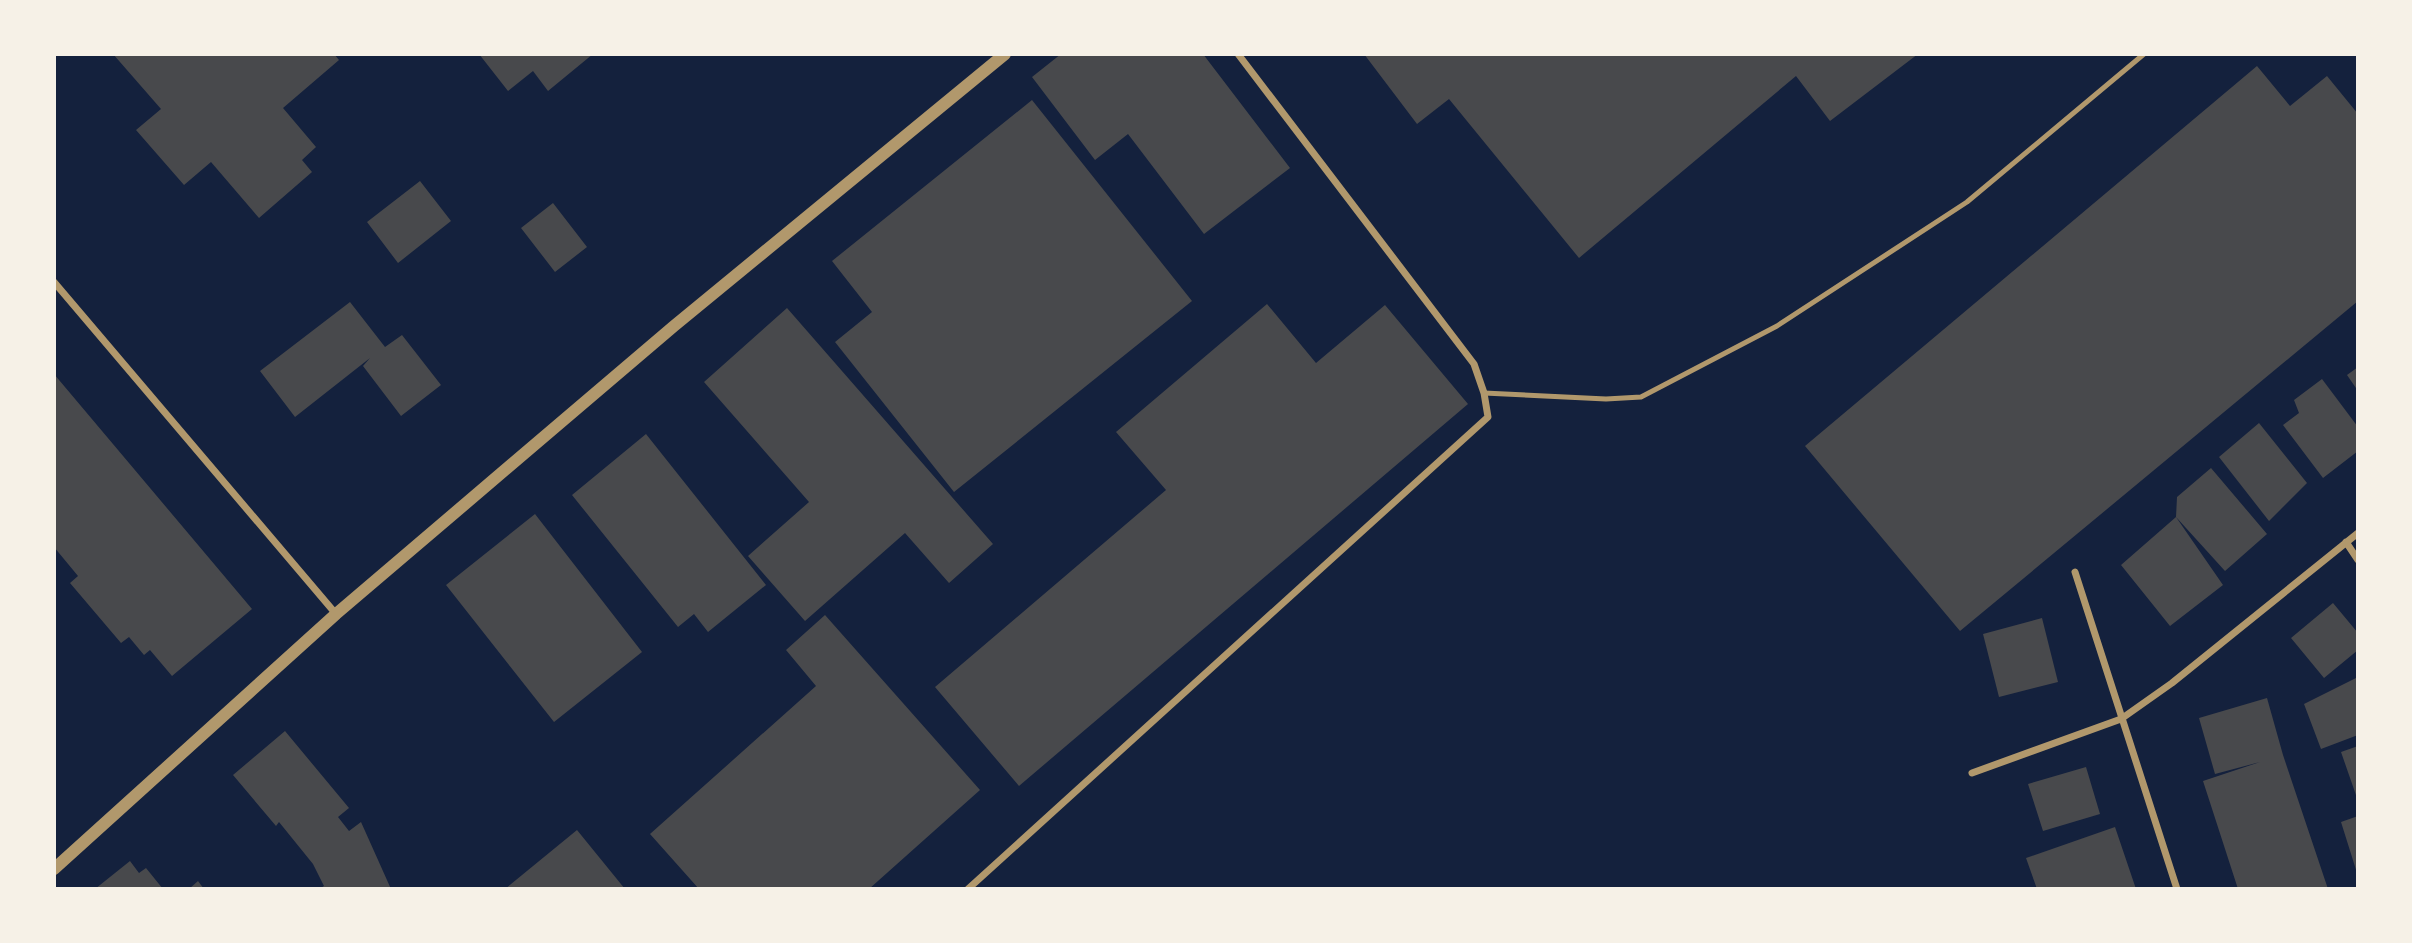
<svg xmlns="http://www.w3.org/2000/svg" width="2412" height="943" viewBox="0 0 2412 943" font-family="'Fira Sans',sans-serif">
	<rect width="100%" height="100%" fill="#14213d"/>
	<path fill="#48494c" d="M 113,54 L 334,54 L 339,60 L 283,108 L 316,147 L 302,160 L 312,172 L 259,218 L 211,162 L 184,185 L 136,130 L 161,109 Z
		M 479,54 L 593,54 L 548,91 L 533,71 L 508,91 Z
		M 1061,54 L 1203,54 L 1290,168 L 1204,234 L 1128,134 L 1095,160 L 1032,77 Z
		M 1364,54 L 1918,54 L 1830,121 L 1796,76 L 1579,258 L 1449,99 L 1417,124 Z
		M 2257,66 L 2290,106 L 2327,76 L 2358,114 L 2358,301 L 1960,631 L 1805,446 Z
		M 1032,100 L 1192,301 L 954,492 L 835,342 L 872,312 L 832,261 Z
		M 420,181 L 451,221 L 398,263 L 367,222 Z
		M 553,203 L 587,247 L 555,272 L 521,228 Z
		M 350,302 L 385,347 L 402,335 L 441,385 L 401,416 L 363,366 L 370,358 L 295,417 L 260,371 Z
		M 1267,304 L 1316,363 L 1385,305 L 1468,404 L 1019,786 L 935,687 L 1166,490 L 1116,432 Z
		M 787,308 L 993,544 L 949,583 L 905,533 L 805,621 L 748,556 L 809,502 L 704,382 Z
		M 2358,367 L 2358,391 L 2347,375 Z
		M 54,374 L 252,609 L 172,676 L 150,650 L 144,655 L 129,637 L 121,643 L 70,583 L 78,576 L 54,547 Z
		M 2322,379 L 2358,427 L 2358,451 L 2323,478 L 2283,425 L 2299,413 L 2294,400 Z
		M 2259,423 L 2307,483 L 2269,521 L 2219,457 Z
		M 646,434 L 766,585 L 708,632 L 694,614 L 678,627 L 572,495 Z
		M 2211,468 L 2267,534 L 2225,571 L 2176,517 L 2177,497 Z
		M 535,514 L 642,652 L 554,722 L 446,585 Z
		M 2176,517 L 2223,585 L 2170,626 L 2121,565 Z
		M 2333,603 L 2358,633 L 2358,650 L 2324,678 L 2291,638 Z
		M 825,615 L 980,790 L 869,889 L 699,889 L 650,834 L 816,686 L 786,650 Z
		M 2042,618 L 2058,682 L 1999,697 L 1983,634 Z
		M 2358,677 L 2358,735 L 2321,749 L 2304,704 Z
		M 2267,698 L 2283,755 L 2328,889 L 2238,889 L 2203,781 L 2260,762 L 2215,774 L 2199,718 Z
		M 285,731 L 349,808 L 338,817 L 349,831 L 361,822 L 391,889 L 319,889 L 324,886 L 313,864 L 279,822 L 276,826 L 233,775 Z
		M 2358,746 L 2358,798 L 2357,798 L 2341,752 Z
		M 2086,767 L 2100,814 L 2043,831 L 2028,784 Z
		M 2358,816 L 2358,873 L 2357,873 L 2341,822 Z
		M 2115,827 L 2136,889 L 2037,889 L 2026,858 Z
		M 577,830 L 625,889 L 505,889 Z
		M 130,861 L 139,873 L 146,868 L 163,889 L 95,889 Z
		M 198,881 L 204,889 L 189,889 Z"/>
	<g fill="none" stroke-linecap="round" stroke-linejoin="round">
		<path stroke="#b1986c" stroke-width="5" d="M 1484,393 L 1606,399 L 1641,397 L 1664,385 L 1777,326 L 1967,202 L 2144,54"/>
		<path stroke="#b1986c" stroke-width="7" d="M 54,282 L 336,614
			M 2346,542 L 2358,560
			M 2075,572 L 2177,889
			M 1972,773 L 2121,719 L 2172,683 L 2358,533
			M 968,889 L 1488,417 L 1484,393 L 1474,364 L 1238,54"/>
		<path stroke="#b1986c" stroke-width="12" d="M 54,869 L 336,614 L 674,326 L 1005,54"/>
	</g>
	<rect width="2412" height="943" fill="none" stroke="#f6f1e7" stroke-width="112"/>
</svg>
